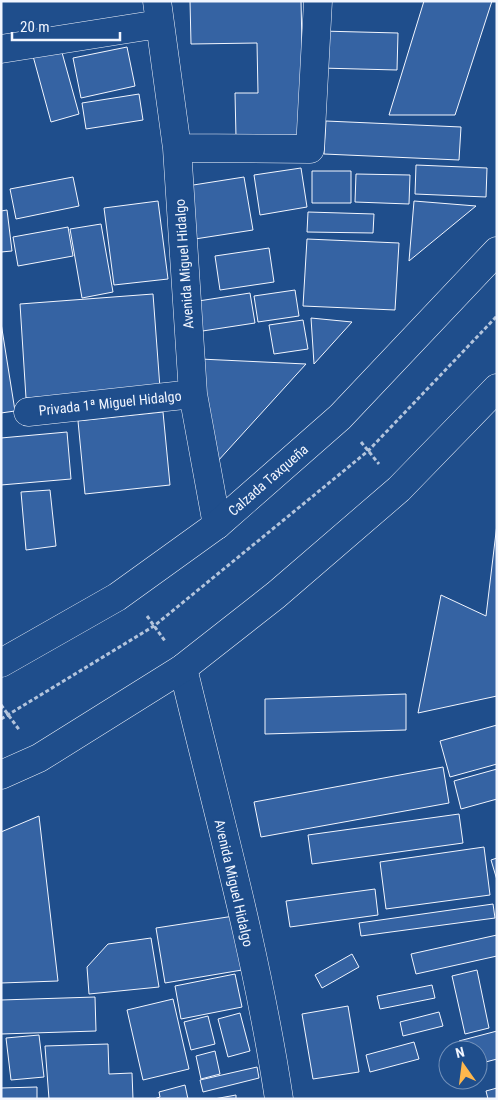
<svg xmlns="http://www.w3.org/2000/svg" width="498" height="1100" viewBox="0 0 498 1100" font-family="'Roboto Condensed',sans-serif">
	<rect width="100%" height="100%" fill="#1f4e8c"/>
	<path fill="#3563a3" stroke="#f2f6ff" d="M 190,1 L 301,1 L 304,135 L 236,137 L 235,93 L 258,93 L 257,43 L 191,44 Z
		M 424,1 L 492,1 L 455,115 L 389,115 Z
		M 321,31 L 398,33 L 397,70 L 320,68 Z
		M 127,47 L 135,86 L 81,98 L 73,58 Z
		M 61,49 L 79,114 L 51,122 L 33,56 Z
		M 139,94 L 143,120 L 86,129 L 82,103 Z
		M 326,121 L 461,127 L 459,160 L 324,154 Z
		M 416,165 L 487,168 L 486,197 L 415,194 Z
		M 301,168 L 307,207 L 260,215 L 254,175 Z
		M 312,171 L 351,171 L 351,203 L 312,203 Z
		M 356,174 L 410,175 L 409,204 L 355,202 Z
		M 73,177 L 79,206 L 16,219 L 10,189 Z
		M 244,177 L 253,230 L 195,239 L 187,186 Z
		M 158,201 L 168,279 L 114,285 L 104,208 Z
		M 414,201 L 476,206 L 409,261 Z
		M 7,210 L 12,251 L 1,252 L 1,211 Z
		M 308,212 L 374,214 L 373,233 L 307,232 Z
		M 101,224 L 113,292 L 82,298 L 70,229 Z
		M 68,227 L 73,256 L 18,266 L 13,237 Z
		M 307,239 L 399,243 L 395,310 L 303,306 Z
		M 269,248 L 274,282 L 220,290 L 215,256 Z
		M 295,290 L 299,316 L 258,322 L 254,296 Z
		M 250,293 L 255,323 L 196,332 L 192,302 Z
		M 153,294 L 160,388 L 26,398 L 20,304 Z
		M 311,318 L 352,322 L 314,364 Z
		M 303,320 L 308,349 L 274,354 L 269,325 Z
		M 1,323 L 15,411 L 1,413 Z
		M 200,359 L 306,364 L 217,462 Z
		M 163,412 L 170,485 L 85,494 L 78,421 Z
		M 67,432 L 71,479 L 1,485 L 1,438 Z
		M 50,490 L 56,546 L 26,550 L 21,492 Z
		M 497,524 L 497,696 L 418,713 L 441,595 L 486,616 Z
		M 406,694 L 406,730 L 265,734 L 265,699 Z
		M 497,725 L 497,764 L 450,777 L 440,741 Z
		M 443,767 L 449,803 L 261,837 L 254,802 Z
		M 497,769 L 497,799 L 461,809 L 454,781 Z
		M 459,814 L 463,843 L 312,864 L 308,835 Z
		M 39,816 L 58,981 L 1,983 L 1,832 Z
		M 484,847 L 490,895 L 386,909 L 380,862 Z
		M 497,858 L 497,880 L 491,860 Z
		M 375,889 L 378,915 L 290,927 L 286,901 Z
		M 493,904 L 495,918 L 361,936 L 359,923 Z
		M 234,916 L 242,970 L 165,983 L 156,928 Z
		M 497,935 L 497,956 L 416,974 L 411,954 Z
		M 151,938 L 159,987 L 89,994 L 87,967 L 108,944 Z
		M 352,954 L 359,967 L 322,988 L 315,975 Z
		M 477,970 L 489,1028 L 465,1034 L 452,976 Z
		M 235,974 L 242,1007 L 181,1019 L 175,986 Z
		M 432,985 L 435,998 L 380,1009 L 377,996 Z
		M 95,997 L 96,1031 L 1,1034 L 1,1000 Z
		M 173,999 L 189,1069 L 143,1080 L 127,1010 Z
		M 348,1006 L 359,1072 L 313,1079 L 302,1014 Z
		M 439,1012 L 443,1026 L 403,1036 L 400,1022 Z
		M 240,1013 L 250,1051 L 228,1057 L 218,1019 Z
		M 208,1016 L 215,1044 L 191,1050 L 184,1022 Z
		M 497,1031 L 497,1059 L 478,1064 L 478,1050 L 462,1050 L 459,1041 Z
		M 39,1035 L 44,1077 L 11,1080 L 6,1038 Z
		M 414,1042 L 419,1059 L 370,1072 L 366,1055 Z
		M 108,1044 L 109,1074 L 132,1073 L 133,1099 L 49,1099 L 45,1046 Z
		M 215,1051 L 220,1074 L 201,1079 L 196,1056 Z
		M 257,1067 L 259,1078 L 203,1092 L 200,1080 Z
		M 185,1085 L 188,1099 L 154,1099 L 160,1097 L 159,1092 Z
		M 37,1087 L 37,1099 L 1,1099 L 1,1088 Z
		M 497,1088 L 497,1099 L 488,1099 L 486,1091 Z
		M 236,1095 L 236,1099 L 214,1099 Z"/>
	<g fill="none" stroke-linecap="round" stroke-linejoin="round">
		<g stroke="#f2f6ff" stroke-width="29">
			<path id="minor" d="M 157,1 L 177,148 L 193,394 L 217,525
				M 1,49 L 159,24
				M 177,148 L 310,149 L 318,1
				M 28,412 L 193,394
				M 183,668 C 217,810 257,953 279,1099"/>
		</g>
		<g stroke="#f2f6ff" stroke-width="29">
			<path id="major" d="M 1,663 L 117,597 L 217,525 L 340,417 L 497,251
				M 1,775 L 39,758 L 183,668 L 276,595 L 399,489 L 497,388"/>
		</g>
		<path stroke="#b3c4dc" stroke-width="3" stroke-dasharray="4 2.5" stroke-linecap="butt" d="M 361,442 L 379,464
			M 147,616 L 165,641
			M 1,705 L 20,731
			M 1,719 L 154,626 L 368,451 L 497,316"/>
		<use href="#minor" stroke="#1f4e8c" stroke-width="28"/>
		<use href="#major" stroke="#1f4e8c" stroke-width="28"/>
	</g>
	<g text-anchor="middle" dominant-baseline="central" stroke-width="4" stroke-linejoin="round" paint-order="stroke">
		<g font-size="14" fill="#f2f6ff" stroke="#1f4e8c">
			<text transform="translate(184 264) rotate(-94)">Avenida Miguel Hidalgo</text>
			<text transform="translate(110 403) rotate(-6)">Privada 1ª Miguel Hidalgo</text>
			<text transform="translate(268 480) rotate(-41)">Calzada Taxqueña</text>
			<text transform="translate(234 883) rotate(77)">Avenida Miguel Hidalgo</text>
		</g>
	</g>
	<rect width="498" height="1100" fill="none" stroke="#f2f6ff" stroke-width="5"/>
	<g transform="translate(463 1065) rotate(346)"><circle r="24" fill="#1f4e8c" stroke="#7391ba"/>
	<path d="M0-4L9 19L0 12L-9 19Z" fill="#ffb74d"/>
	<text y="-8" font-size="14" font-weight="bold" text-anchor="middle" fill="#f2f6ff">N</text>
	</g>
	<path d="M12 32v8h108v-8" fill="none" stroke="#f2f6ff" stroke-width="2.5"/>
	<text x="20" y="32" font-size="15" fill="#f2f6ff" stroke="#1f4e8c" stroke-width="4" paint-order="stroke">20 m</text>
</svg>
